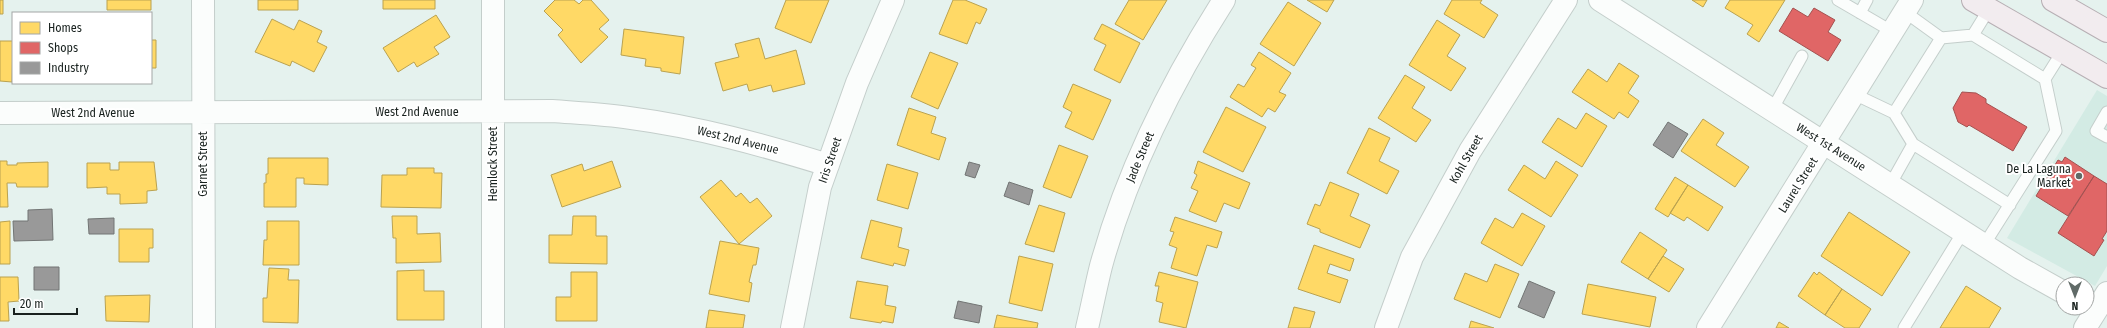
<svg xmlns="http://www.w3.org/2000/svg" width="2107" height="328" viewBox="0 0 2107 328" font-family="'Fira Sans Condensed',sans-serif">
	<rect width="100%" height="100%" fill="#e5f2ee"/>
	<path fill="#d3ebe4" d="M 2097,90 L 2107,96 L 2107,266 L 2095,286 L 2007,238 Z"/>
	<path fill="#ffd966" stroke="#baa250" d="M 0,0 L 3,0 L 3,14 L 0,14 Z
		M 107,0 L 151,0 L 151,10 L 107,10 Z
		M 258,0 L 298,0 L 298,10 L 258,10 Z
		M 383,0 L 435,0 L 435,9 L 383,9 Z
		M 555,0 L 574,0 L 579,4 L 583,0 L 591,0 L 609,20 L 599,29 L 608,37 L 581,63 L 558,35 L 563,30 L 544,11 Z
		M 786,0 L 829,0 L 811,43 L 775,28 Z
		M 953,0 L 965,0 L 987,9 L 980,24 L 976,22 L 967,44 L 939,34 Z
		M 1129,0 L 1167,0 L 1143,40 L 1115,24 Z
		M 1307,0 L 1334,0 L 1327,12 Z
		M 1452,0 L 1482,0 L 1480,3 L 1498,15 L 1484,38 L 1444,14 Z
		M 1692,0 L 1707,0 L 1703,7 Z
		M 1730,0 L 1785,0 L 1759,42 L 1747,34 L 1753,25 L 1725,8 Z
		M 1288,2 L 1321,23 L 1294,66 L 1260,44 Z
		M 436,15 L 450,37 L 434,47 L 439,54 L 417,67 L 414,62 L 398,72 L 383,48 Z
		M 272,19 L 294,30 L 299,20 L 322,31 L 317,42 L 327,47 L 314,72 L 292,61 L 290,66 L 255,52 Z
		M 1437,20 L 1460,35 L 1447,56 L 1466,68 L 1451,91 L 1409,65 Z
		M 1102,24 L 1140,43 L 1120,83 L 1094,70 L 1106,45 L 1094,39 Z
		M 624,29 L 684,37 L 680,74 L 661,71 L 661,68 L 645,66 L 646,59 L 621,55 Z
		M 759,38 L 765,59 L 796,50 L 805,84 L 773,92 L 771,85 L 749,91 L 747,84 L 723,91 L 715,63 L 739,57 L 735,44 Z
		M 151,40 L 156,40 L 156,68 L 151,68 Z
		M 0,41 L 13,41 L 12,82 L 0,81 Z
		M 930,52 L 958,63 L 938,109 L 911,97 Z
		M 1259,52 L 1291,73 L 1279,92 L 1286,95 L 1275,112 L 1268,108 L 1262,117 L 1230,97 L 1238,84 L 1244,87 L 1256,68 L 1251,65 Z
		M 1619,63 L 1639,76 L 1628,93 L 1639,101 L 1628,118 L 1619,112 L 1614,119 L 1572,92 L 1588,69 L 1607,82 Z
		M 1405,75 L 1425,87 L 1412,108 L 1431,120 L 1416,142 L 1378,118 Z
		M 1073,84 L 1111,100 L 1093,140 L 1065,127 L 1072,112 L 1063,107 Z
		M 1226,107 L 1266,127 L 1243,172 L 1203,152 Z
		M 909,108 L 936,117 L 931,133 L 946,138 L 939,160 L 897,145 Z
		M 1586,113 L 1607,126 L 1582,167 L 1542,142 L 1558,118 L 1576,129 Z
		M 1703,119 L 1724,133 L 1716,145 L 1749,167 L 1735,187 L 1681,151 Z
		M 1369,128 L 1390,138 L 1379,161 L 1399,171 L 1387,194 L 1347,173 Z
		M 1059,145 L 1088,156 L 1071,198 L 1043,187 Z
		M 268,158 L 328,158 L 328,185 L 304,184 L 304,178 L 296,178 L 296,207 L 264,207 L 264,183 L 266,183 L 266,174 L 268,174 Z
		M 0,161 L 7,161 L 7,165 L 17,165 L 17,163 L 48,162 L 48,187 L 17,187 L 16,183 L 7,183 L 8,207 L 0,207 Z
		M 612,161 L 621,187 L 562,207 L 551,175 L 582,164 L 584,171 Z
		M 1198,161 L 1250,183 L 1239,209 L 1224,203 L 1216,222 L 1189,211 L 1198,191 L 1191,188 L 1197,175 L 1194,173 Z
		M 1556,161 L 1578,175 L 1551,217 L 1508,190 L 1524,165 L 1545,179 Z
		M 119,162 L 154,162 L 157,190 L 147,191 L 147,203 L 120,204 L 120,194 L 107,194 L 107,187 L 87,188 L 87,163 L 110,163 L 110,170 L 119,170 Z
		M 887,164 L 918,173 L 908,209 L 877,200 Z
		M 407,168 L 434,168 L 434,173 L 442,173 L 441,208 L 381,207 L 382,175 L 407,175 Z
		M 1675,177 L 1688,185 L 1668,217 L 1655,209 Z
		M 721,180 L 736,197 L 741,193 L 750,203 L 757,198 L 772,216 L 739,244 L 700,197 Z
		M 1330,182 L 1359,194 L 1350,216 L 1370,225 L 1360,248 L 1320,232 L 1320,229 L 1307,224 L 1315,204 L 1320,206 Z
		M 1688,185 L 1723,207 L 1708,231 L 1687,217 L 1684,221 L 1670,213 Z
		M 1039,205 L 1065,213 L 1054,252 L 1025,244 Z
		M 1849,212 L 1910,252 L 1882,296 L 1821,256 Z
		M 1522,213 L 1545,226 L 1522,266 L 1481,243 L 1495,218 L 1513,228 Z
		M 392,216 L 417,216 L 417,234 L 440,233 L 441,262 L 396,263 L 396,238 L 393,238 Z
		M 573,216 L 596,216 L 596,236 L 607,236 L 607,264 L 549,263 L 549,235 L 572,235 Z
		M 1175,217 L 1222,232 L 1217,248 L 1207,245 L 1197,276 L 1171,268 L 1177,248 L 1169,245 L 1174,232 L 1170,231 Z
		M 871,220 L 902,228 L 898,247 L 909,250 L 905,266 L 894,263 L 893,266 L 861,258 Z
		M 10,221 L 10,264 L 0,264 L 0,222 Z
		M 267,221 L 299,221 L 299,265 L 263,265 L 264,240 L 267,240 Z
		M 119,229 L 153,229 L 153,248 L 149,248 L 149,262 L 119,262 Z
		M 1640,232 L 1667,250 L 1648,279 L 1621,262 Z
		M 720,241 L 759,248 L 756,265 L 753,265 L 749,282 L 752,283 L 749,302 L 709,294 Z
		M 1314,245 L 1354,259 L 1350,271 L 1330,264 L 1327,273 L 1348,280 L 1340,303 L 1298,289 Z
		M 1019,256 L 1053,264 L 1042,311 L 1009,303 Z
		M 1663,256 L 1684,269 L 1669,292 L 1648,279 Z
		M 1495,264 L 1519,274 L 1500,318 L 1454,299 L 1465,273 L 1487,282 Z
		M 269,268 L 289,269 L 288,280 L 299,280 L 298,323 L 263,322 L 263,298 L 267,298 Z
		M 424,270 L 424,291 L 444,291 L 444,320 L 397,320 L 397,271 Z
		M 571,272 L 597,272 L 597,321 L 556,321 L 556,297 L 571,297 Z
		M 1159,272 L 1198,282 L 1186,328 L 1159,322 L 1163,303 L 1156,301 L 1159,286 L 1155,286 Z
		M 1814,272 L 1817,275 L 1819,272 L 1842,289 L 1825,315 L 1798,296 Z
		M 0,277 L 18,277 L 19,301 L 8,302 L 9,321 L 0,321 Z
		M 857,281 L 888,286 L 885,305 L 896,307 L 893,323 L 882,321 L 881,323 L 850,318 Z
		M 1588,284 L 1656,297 L 1650,327 L 1582,314 Z
		M 1966,286 L 2001,308 L 1989,328 L 1940,328 Z
		M 1842,289 L 1871,309 L 1859,328 L 1845,328 L 1825,315 Z
		M 150,295 L 149,322 L 106,321 L 105,296 Z
		M 1294,307 L 1315,312 L 1310,328 L 1288,328 Z
		M 709,310 L 745,315 L 743,328 L 706,328 Z
		M 997,315 L 1038,323 L 1037,328 L 994,328 Z
		M 1471,321 L 1494,328 L 1469,328 Z
		M 1779,322 L 1789,328 L 1776,328 Z"/>
	<path fill="#e06666" stroke="#a45150" d="M 1793,8 L 1808,17 L 1814,8 L 1835,20 L 1828,32 L 1841,40 L 1828,61 L 1779,31 Z
		M 1962,92 L 1976,93 L 1986,99 L 1986,103 L 2027,127 L 2013,151 L 1969,125 L 1967,127 L 1958,122 L 1953,108 Z
		M 2065,157 L 2094,176 L 2068,216 L 2036,196 L 2058,160 L 2062,162 Z
		M 2094,176 L 2107,184 L 2107,231 L 2102,239 L 2104,240 L 2094,256 L 2058,233 Z"/>
	<path fill="#999" stroke="#727574" d="M 1668,122 L 1688,134 L 1673,158 L 1653,145 Z
		M 969,162 L 980,165 L 975,178 L 965,175 Z
		M 1009,182 L 1033,190 L 1029,205 L 1004,196 Z
		M 52,209 L 53,240 L 14,241 L 13,221 L 28,221 L 28,210 Z
		M 114,218 L 114,234 L 89,234 L 88,219 Z
		M 34,267 L 59,267 L 59,290 L 34,290 Z
		M 1529,281 L 1555,292 L 1544,318 L 1518,307 Z
		M 958,301 L 982,306 L 979,323 L 954,318 Z"/>
	<g fill="none" stroke-linecap="round" stroke-linejoin="round">
		<g stroke="#c4cecb" stroke-width="13">
			<path id="lane" d="M 1838,0 L 1893,32
				M 1905,12 L 1941,38
				M 1860,13 L 1867,0
				M 1973,35 L 2045,79 L 2056,131 L 1984,245
				M 2045,79 L 2062,52
				M 1854,94 L 1894,113 L 1913,144 L 1890,185
				M 1772,110 L 1802,56
				M 2107,112 L 2096,131 L 2107,137
				M 1894,113 L 1941,38 L 1973,35 L 1989,9
				M 1913,144 L 2010,205
				M 1904,328 L 1963,232"/>
		</g>
		<g stroke="#c4cecb" stroke-width="24">
			<path id="street" d="M 203,0 L 204,328
				M 493,0 L 493,328
				M 1600,0 L 2020,268 L 2063,292
				M 0,113 L 552,111 C 578,113 604,114 630,118 C 698,127 763,145 828,165
				M 792,328 L 820,187 L 857,83 L 893,0
				M 1087,328 C 1092,307 1096,286 1101,266 C 1127,171 1171,83 1224,0
				M 1386,328 L 1412,257 L 1470,151 L 1566,0
				M 1708,328 L 1912,0
				M 2085,328 L 2107,293"/>
		</g>
		<g stroke="#b7afb4" stroke-width="24">
			<path id="primary" d="M 1973,0 L 2107,77
				M 2053,0 L 2107,31"/>
		</g>
		<use href="#lane" stroke="#fbfdfc" stroke-width="11"/>
		<use href="#street" stroke="#fbfdfc" stroke-width="22"/>
		<use href="#primary" stroke="#f2ecef" stroke-width="22"/>
	</g>
	<circle fill="#606a67" stroke="#fff" stroke-width="1.5" cx="2079" cy="176" r="4"/>
	<g text-anchor="middle" dominant-baseline="central" stroke-width="4" stroke-linejoin="round" paint-order="stroke">
		<g font-size="12" fill="#18211e" stroke="#fff">
			<text x="417" y="112">West 2nd Avenue</text>
			<text x="93" y="113">West 2nd Avenue</text>
			<text transform="translate(738 140) rotate(14)">West 2nd Avenue</text>
			<text transform="translate(1831 147) rotate(32)">West 1st Avenue</text>
			<text transform="translate(1140 157) rotate(-67)">Jade Street</text>
			<text transform="translate(1466 159) rotate(-60)">Kohl Street</text>
			<text transform="translate(830 160) rotate(-71)">Iris Street</text>
			<text transform="translate(203 164) rotate(-90)">Garnet Street</text>
			<text transform="translate(493 164) rotate(-90)">Hemlock Street</text>
			<text transform="translate(1798 185) rotate(-58)">Laurel Street</text>
		</g>
		<g font-size="12" fill="#18211e" stroke="#fff" text-anchor="end">
			<text x="2071" y="169">De La Laguna<tspan x="2071" dy="14">Market</tspan></text>
		</g>
	</g>
	<rect x="12" y="12" width="140" height="72" fill="#ffffff" stroke="#a3a6a5"/>
	<rect x="20" y="22" width="20" height="12" fill="#ffd966" stroke="#a3a6a5"/>
	<text x="48" y="32" font-size="12" fill="#18211e">Homes</text>
	<rect x="20" y="42" width="20" height="12" fill="#e06666" stroke="#a3a6a5"/>
	<text x="48" y="52" font-size="12" fill="#18211e">Shops</text>
	<rect x="20" y="62" width="20" height="12" fill="#999999" stroke="#a3a6a5"/>
	<text x="48" y="72" font-size="12" fill="#18211e">Industry</text>
	<g transform="translate(2075 296) rotate(180)"><circle r="19" fill="#ffffff" stroke="#a3a6a5"/>
	<path d="M0-3L7 15L0 10L-7 15Z" fill="#606a67"/>
	<text y="-6" font-size="11" font-weight="bold" text-anchor="middle" fill="#18211e">N</text>
	</g>
	<path d="M14 308v6h63v-6" fill="none" stroke="#18211e" stroke-width="2"/>
	<text x="20" y="308" font-size="12" fill="#18211e" stroke="#ffffff" stroke-width="3" paint-order="stroke">20 m</text>
</svg>
